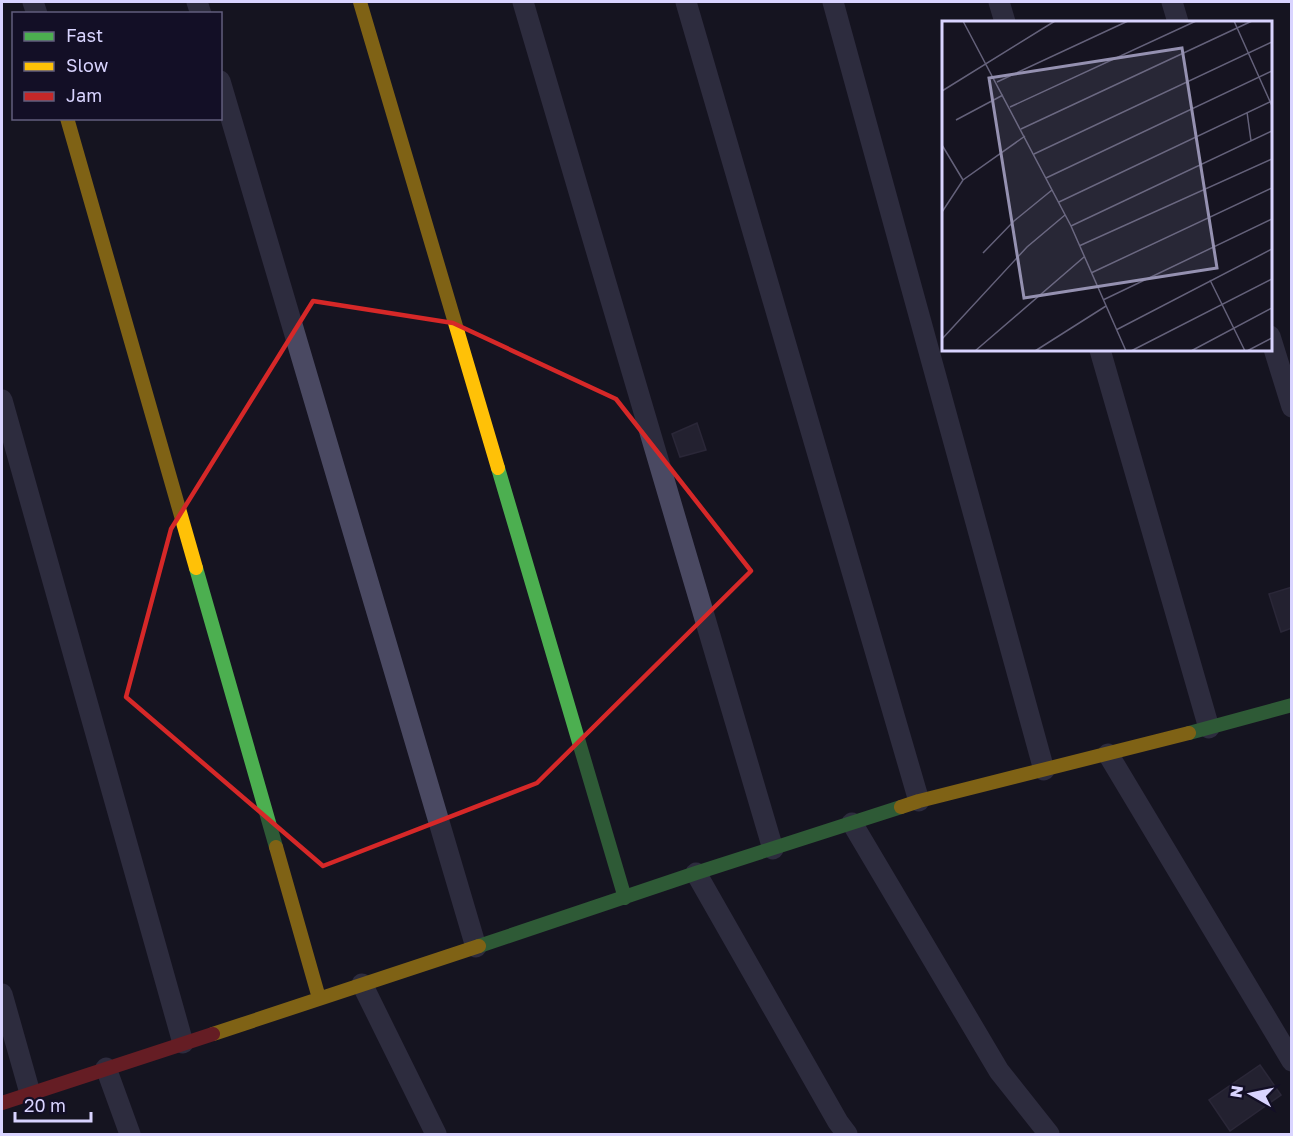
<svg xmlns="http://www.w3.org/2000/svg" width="1293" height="1136" viewBox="0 0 1293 1136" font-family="'Golos Text',sans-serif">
	<rect width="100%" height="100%" fill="#161421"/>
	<path fill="#343243" stroke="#433f54" stroke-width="1.5" d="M 697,423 L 706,450 L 680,457 L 672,434 Z
		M 1292,587 L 1292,628 L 1281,632 L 1269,594 Z
		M 1260,1065 L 1281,1095 L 1230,1131 L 1209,1100 Z"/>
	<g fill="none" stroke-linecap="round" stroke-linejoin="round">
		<path stroke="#4a4962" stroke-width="21" d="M 33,2 L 37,14
			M 197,2 L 201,14
			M 523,2 L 773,849
			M 686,2 L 919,801
			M 833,2 L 1044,770
			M 999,2 L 1005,22
			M 1172,2 L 1178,22
			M 220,81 L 476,947
			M 1270,336 L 1292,407
			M 1100,350 L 1209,728
			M 2,400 L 183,1043
			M 1108,754 L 1292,1061
			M 852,823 L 999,1071 L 1049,1134
			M 696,873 L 838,1122 L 847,1134
			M 362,984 L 436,1134
			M 2,994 L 30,1093
			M 106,1068 L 130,1134"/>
		<path stroke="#4caf50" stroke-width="14" d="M 498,468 L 625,898
			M 196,568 L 276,847
			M 1189,733 L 1292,705
			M 479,946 L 696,873 L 901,807"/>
		<path stroke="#ffc107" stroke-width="14" d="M 360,2 L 498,468
			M 67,118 L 196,568
			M 901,807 L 919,801 L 1189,733
			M 276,847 L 319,998
			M 213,1034 L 479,946"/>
		<path stroke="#c62828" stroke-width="14" d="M 2,1103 L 213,1034"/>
	</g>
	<path d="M0 0H1293V1136H0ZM 313,301 L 453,323 L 616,399 L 751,571 L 537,783 L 323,866 L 126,697 L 171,529 Z" fill="#161421" fill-opacity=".55" fill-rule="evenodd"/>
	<path fill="none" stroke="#d62828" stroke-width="4.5" stroke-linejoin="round" d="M 313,301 L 453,323 L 616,399 L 751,571 L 537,783 L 323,866 L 126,697 L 171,529 Z"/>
	<g transform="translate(942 21)">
		<rect width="330" height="330" fill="#161421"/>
		<path fill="none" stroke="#64617a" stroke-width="1.5" d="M 21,0 L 129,205 L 184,330M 292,0 L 330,85M 55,61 L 186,0M 0,70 L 113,0M 68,86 L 254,0M 305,91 L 309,120M 14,99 L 61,74M 79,108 L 310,0M 0,124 L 21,159M 92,133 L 330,21M 104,157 L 330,50M 117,181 L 330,80M 0,191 L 21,159 L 83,115M 129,205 L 330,110M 137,225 L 330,138M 41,232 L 72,200 L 110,169M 149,252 L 330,167M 268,259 L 303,330M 161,279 L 330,198M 174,309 L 330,228M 0,318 L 85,226 L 123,194M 33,330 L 142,236M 93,330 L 164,285M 189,330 L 330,258M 249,330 L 330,287M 305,330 L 330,317"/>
		<path fill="#9591b1" fill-opacity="0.15" stroke="#9591b1" stroke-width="3" d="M 240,27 L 275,247 L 82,277 L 47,57 Z"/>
		<rect width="330" height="330" fill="none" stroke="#d9d4ff" stroke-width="3"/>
	</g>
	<rect width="1293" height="1136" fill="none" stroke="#d9d4ff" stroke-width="6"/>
	<rect x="12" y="12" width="210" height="108" fill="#130f26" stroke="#625e7d" stroke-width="1.5"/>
	<rect x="24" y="32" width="30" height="9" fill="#4caf50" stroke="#625e7d" stroke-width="1.5"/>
	<text x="66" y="42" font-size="18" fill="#d9d4ff">Fast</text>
	<rect x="24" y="62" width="30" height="9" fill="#ffc107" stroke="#625e7d" stroke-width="1.5"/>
	<text x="66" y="72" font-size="18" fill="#d9d4ff">Slow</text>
	<rect x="24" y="92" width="30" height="9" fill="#c62828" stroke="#625e7d" stroke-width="1.5"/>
	<text x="66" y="102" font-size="18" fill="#d9d4ff">Jam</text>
	<g transform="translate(1251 1094) rotate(279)" stroke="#130f26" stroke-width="4.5" paint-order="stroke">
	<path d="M0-4.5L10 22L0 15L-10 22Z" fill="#d9d4ff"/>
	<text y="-9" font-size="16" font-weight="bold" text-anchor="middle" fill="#d9d4ff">N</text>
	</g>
	<path d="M15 1112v9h76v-9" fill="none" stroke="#d9d4ff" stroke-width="3"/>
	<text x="24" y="1112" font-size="18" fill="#d9d4ff" stroke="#130f26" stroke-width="4.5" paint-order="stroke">20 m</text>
</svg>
